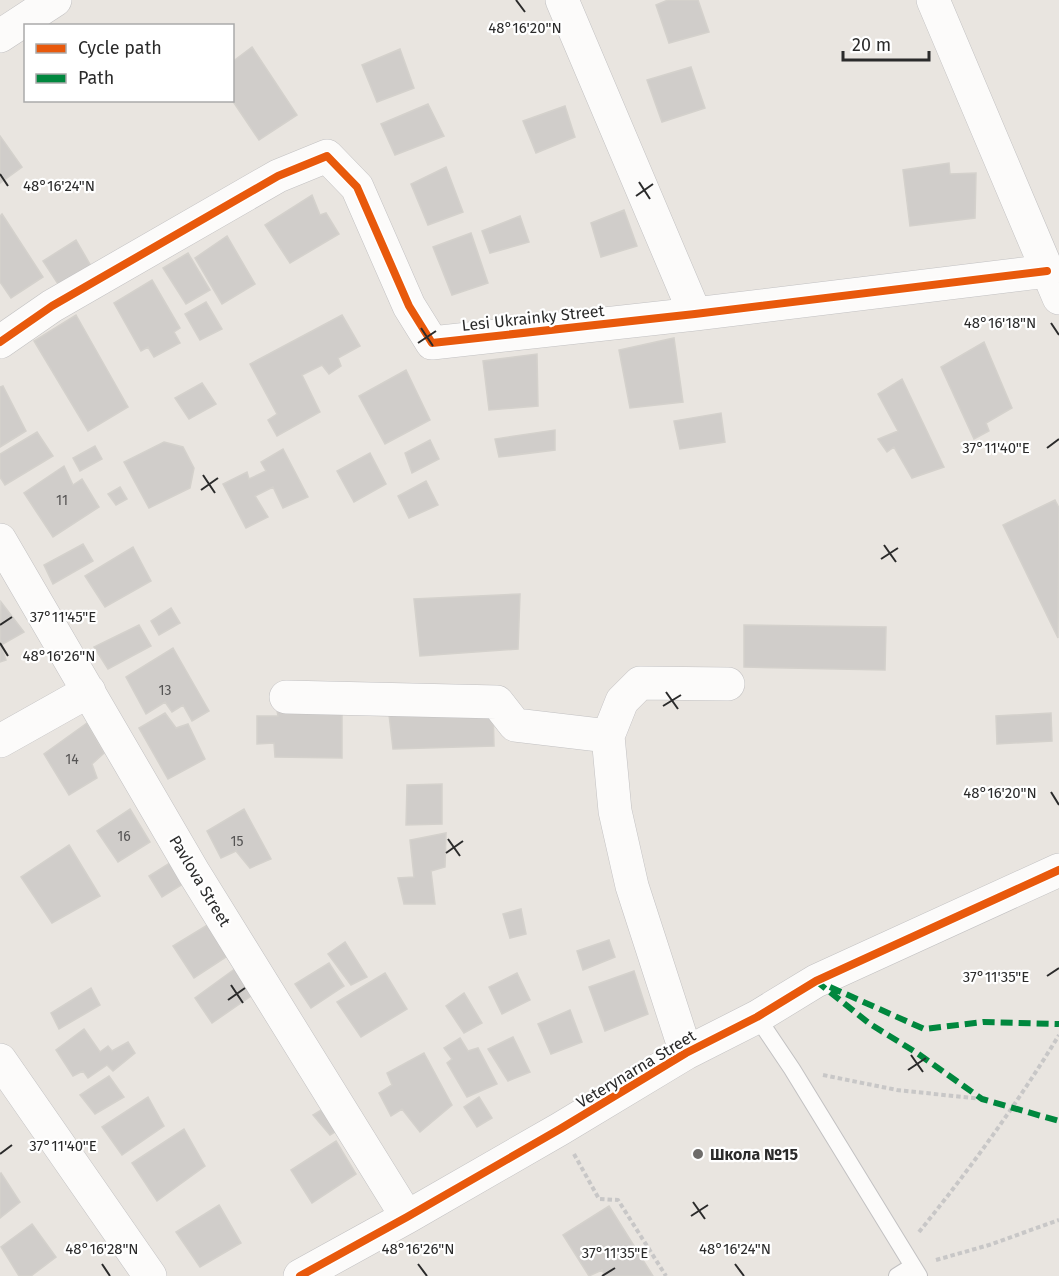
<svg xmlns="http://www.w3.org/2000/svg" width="1059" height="1276" viewBox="0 0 1059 1276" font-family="'Fira Sans',sans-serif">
	<rect width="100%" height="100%" fill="#e9e5e0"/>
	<path fill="#d0cdca" stroke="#d4d1cc" stroke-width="1.5" d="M 668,0 L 698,0 L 709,32 L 669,43 L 656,5 Z
		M 252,47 L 297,115 L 259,140 L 232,100 L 232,62 Z
		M 400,49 L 414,88 L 377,102 L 362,65 Z
		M 691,67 L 705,108 L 662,122 L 647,80 Z
		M 428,104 L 444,136 L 395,155 L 381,124 Z
		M 565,106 L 575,137 L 536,153 L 523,121 Z
		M 0,136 L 22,167 L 0,183 Z
		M 949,163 L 950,174 L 976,173 L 975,218 L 910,226 L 903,170 Z
		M 446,167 L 463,212 L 428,225 L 411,184 Z
		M 312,195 L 320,215 L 326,213 L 339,234 L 290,263 L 265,225 Z
		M 624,210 L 637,246 L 601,257 L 591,223 Z
		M 2,214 L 43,277 L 11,298 L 0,282 L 0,216 Z
		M 520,216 L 529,242 L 490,253 L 482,231 Z
		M 471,233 L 488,283 L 452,295 L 433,247 Z
		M 227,236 L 255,284 L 222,304 L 195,258 Z
		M 76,240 L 91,266 L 60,287 L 43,261 Z
		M 188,253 L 210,290 L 186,304 L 163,268 Z
		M 152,280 L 180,328 L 174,332 L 180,343 L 154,357 L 148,347 L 141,351 L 114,303 Z
		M 206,302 L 222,329 L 200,340 L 185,314 Z
		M 76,315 L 128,407 L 88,431 L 34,341 Z
		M 342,315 L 360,346 L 338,358 L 341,366 L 329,374 L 322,365 L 302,375 L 320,412 L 277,436 L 268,420 L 277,414 L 250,364 Z
		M 674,338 L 683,402 L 630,408 L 619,350 Z
		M 984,342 L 1012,408 L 986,423 L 989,431 L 974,439 L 941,367 Z
		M 537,354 L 538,406 L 489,410 L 483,361 Z
		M 406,370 L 430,420 L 385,444 L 359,396 Z
		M 902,379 L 944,467 L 912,478 L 894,447 L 887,452 L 878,439 L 898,431 L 878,394 Z
		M 202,383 L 216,404 L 189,419 L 175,398 Z
		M 3,386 L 26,431 L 0,447 L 0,387 Z
		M 721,413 L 725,442 L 680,449 L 674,421 Z
		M 555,430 L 555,450 L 499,457 L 495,439 Z
		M 37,432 L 53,456 L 5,485 L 0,477 L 0,454 Z
		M 430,440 L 439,459 L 412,473 L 405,453 Z
		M 164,442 L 183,447 L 194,468 L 190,488 L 149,508 L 124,462 Z
		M 95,446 L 102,459 L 80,471 L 73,458 Z
		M 283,449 L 308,497 L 283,508 L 273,487 L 255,496 L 268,517 L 246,528 L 223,484 L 247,472 L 249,479 L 266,471 L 261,462 Z
		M 370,453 L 386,484 L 354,502 L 337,471 Z
		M 64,466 L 73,485 L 82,479 L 99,507 L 53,537 L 24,493 Z
		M 426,481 L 438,505 L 409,518 L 398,496 Z
		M 120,487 L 127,499 L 116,505 L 108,494 Z
		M 1055,500 L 1059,508 L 1058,638 L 1003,525 Z
		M 83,544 L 93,561 L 53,584 L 44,565 Z
		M 133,547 L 151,581 L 105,607 L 85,576 Z
		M 520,594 L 518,649 L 420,656 L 414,599 Z
		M 1,602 L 24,632 L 1,645 L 6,660 L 0,662 Z
		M 171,608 L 180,623 L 159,635 L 151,621 Z
		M 139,625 L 151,646 L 108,669 L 94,647 Z
		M 744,625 L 886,627 L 885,670 L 744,667 Z
		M 173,648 L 209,711 L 192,721 L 183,705 L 172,712 L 165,702 L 146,714 L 126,677 Z
		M 276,705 L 342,705 L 342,758 L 275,757 L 274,743 L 257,744 L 257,716 L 278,716 Z
		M 388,706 L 493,707 L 494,746 L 393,749 Z
		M 165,713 L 176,728 L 188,724 L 205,759 L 168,779 L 139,728 Z
		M 1051,713 L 1052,741 L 997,744 L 996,716 Z
		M 87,723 L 104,753 L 92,764 L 97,778 L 69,795 L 44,754 Z
		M 442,784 L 442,824 L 406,825 L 407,785 Z
		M 130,809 L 150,842 L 118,862 L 97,831 Z
		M 244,809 L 271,859 L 250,868 L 236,851 L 221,858 L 207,831 Z
		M 446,833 L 445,867 L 431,871 L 435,904 L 404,904 L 398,878 L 414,877 L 410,840 Z
		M 69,845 L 100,896 L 52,923 L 21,877 Z
		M 173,861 L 186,882 L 162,897 L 149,876 Z
		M 521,909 L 526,934 L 510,938 L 503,914 Z
		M 209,924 L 229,955 L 194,978 L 173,946 Z
		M 609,940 L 615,957 L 583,970 L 577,951 Z
		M 345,942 L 367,977 L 351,985 L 328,954 Z
		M 329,963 L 344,986 L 311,1008 L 295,984 Z
		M 236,968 L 251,996 L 212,1023 L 195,998 Z
		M 634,971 L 648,1014 L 605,1031 L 589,987 Z
		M 385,973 L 407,1009 L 361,1037 L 337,1002 Z
		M 517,973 L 530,1000 L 502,1014 L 489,987 Z
		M 91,988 L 100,1005 L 59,1029 L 51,1013 Z
		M 464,993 L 482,1023 L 464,1033 L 446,1006 Z
		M 570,1010 L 582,1042 L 551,1054 L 538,1024 Z
		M 84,1029 L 100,1052 L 108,1046 L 112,1051 L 128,1042 L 135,1053 L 113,1071 L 107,1065 L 88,1078 L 83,1071 L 73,1076 L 56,1050 Z
		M 513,1037 L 530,1072 L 508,1081 L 488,1049 Z
		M 460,1038 L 468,1051 L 478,1048 L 497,1084 L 467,1097 L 447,1063 L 452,1059 L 444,1048 Z
		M 424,1053 L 452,1105 L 420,1132 L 402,1109 L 391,1116 L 379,1093 L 392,1085 L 387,1073 Z
		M 109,1076 L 124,1097 L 95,1114 L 80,1095 Z
		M 148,1097 L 164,1126 L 122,1155 L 102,1127 Z
		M 479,1097 L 492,1118 L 477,1127 L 464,1107 Z
		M 328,1106 L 343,1127 L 330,1135 L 313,1115 Z
		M 184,1129 L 205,1166 L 157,1201 L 132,1163 Z
		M 336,1141 L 356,1174 L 312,1203 L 291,1170 Z
		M 1,1173 L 20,1202 L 0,1218 L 0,1174 Z
		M 219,1205 L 241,1243 L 200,1267 L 176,1232 Z
		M 609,1206 L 653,1276 L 605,1276 L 602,1270 L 589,1276 L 563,1235 Z
		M 32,1224 L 56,1257 L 31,1276 L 19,1276 L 1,1247 Z"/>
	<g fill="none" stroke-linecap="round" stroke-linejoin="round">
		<g stroke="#c2c1c2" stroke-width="18">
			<path id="service" d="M 757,1017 L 792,1069 L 919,1276
				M 897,1276 L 913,1266"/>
		</g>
		<g stroke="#c2c1c2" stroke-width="34">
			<path id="minor" d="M 562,0 L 695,314
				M 933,0 L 1059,298
				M 0,36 L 55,0
				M 0,342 L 52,306 L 278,176 L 327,156 L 357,187 L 409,306 L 432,343 L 695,314 L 1047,271
				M 0,540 L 194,873 L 407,1217
				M 286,697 L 497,702 L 515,725 L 608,736
				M 0,741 L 89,691
				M 686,1053 L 632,886 L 615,811 L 608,736 L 622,701 L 640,683 L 728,684
				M 0,1060 L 150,1276
				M 300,1276 L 407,1217 L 560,1129 L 686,1053 L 757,1017 L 816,981 L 1059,870"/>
		</g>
		<path stroke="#c8c7c7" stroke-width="4" stroke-dasharray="4.5 3" stroke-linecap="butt" d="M 823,1075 L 897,1090 L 982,1099
			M 574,1154 L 599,1199 L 618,1200 L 666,1276
			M 919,1232 C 970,1169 1017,1104 1059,1035
			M 936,1260 L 989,1245 L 1059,1220"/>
		<use href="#service" stroke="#fcfbfa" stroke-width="16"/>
		<use href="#minor" stroke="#fcfbfa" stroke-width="33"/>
		<path stroke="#00873e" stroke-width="6" stroke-dasharray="12 6" stroke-linecap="butt" d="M 816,981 L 870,1024 L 917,1053 L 982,1099 L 1059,1121
			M 830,987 L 924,1029 L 983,1022 L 1059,1024"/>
		<g stroke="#fff" stroke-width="11">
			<path id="cycleway" d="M 0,342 L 52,306 L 278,176 L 327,156 L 357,187 L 409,306 L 432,343 L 695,314 L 1047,271
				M 300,1276 L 407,1217 L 560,1129 L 686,1053 L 757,1017 L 816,981 L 1059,870"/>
		</g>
		<use href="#cycleway" stroke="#e8590c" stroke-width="8"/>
	</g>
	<path fill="none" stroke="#2b2b2b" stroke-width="2" d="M 516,0 L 525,12M 0,174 L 8,186M 639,182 L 650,199M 636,196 L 653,184M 1051,323 L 1059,335M 421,328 L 433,346M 418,343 L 436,331M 1047,448 L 1059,439M 203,475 L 215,493M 201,490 L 218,478M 884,545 L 896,562M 881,559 L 898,548M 0,625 L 12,617M 0,643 L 8,656M 666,692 L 678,709M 663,706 L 681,695M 1051,792 L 1059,805M 448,839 L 460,856M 446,853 L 463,841M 1047,976 L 1059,968M 231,985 L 243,1003M 228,1000 L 245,988M 911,1055 L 923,1072M 908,1070 L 926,1058M 0,1154 L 12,1145M 693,1202 L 705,1219M 691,1216 L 708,1205M 102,1264 L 110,1276M 418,1264 L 427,1276M 735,1264 L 744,1276M 602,1276 L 615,1268"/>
	<circle fill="#6e6c6a" stroke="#fff" stroke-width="2" cx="698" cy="1154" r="6"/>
	<g text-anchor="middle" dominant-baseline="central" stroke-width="4.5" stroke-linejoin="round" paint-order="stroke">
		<g font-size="14" fill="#555454">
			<text x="62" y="500">11</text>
			<text x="165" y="690">13</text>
			<text x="72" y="759">14</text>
			<text x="124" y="836">16</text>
			<text x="237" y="841">15</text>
		</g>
		<g font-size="16" fill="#2b2b2b" stroke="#fff">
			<text transform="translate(533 318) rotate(-6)">Lesi Ukrainky Street</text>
			<text transform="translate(200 881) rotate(59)">Pavlova Street</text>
			<text transform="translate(636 1069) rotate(-31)">Veterynarna Street</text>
		</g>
		<g font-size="16" font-weight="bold" fill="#2b2b2b" stroke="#fff" text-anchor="start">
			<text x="710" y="1154">Школа №15</text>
		</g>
	</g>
	<g font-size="15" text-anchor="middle" fill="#2b2b2b" stroke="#fff" stroke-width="4.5" stroke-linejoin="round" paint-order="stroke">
		<text x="525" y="33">48°16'20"N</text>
		<text x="59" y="191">48°16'24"N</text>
		<text x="1000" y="328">48°16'18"N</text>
		<text x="996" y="453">37°11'40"E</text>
		<text x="63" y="622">37°11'45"E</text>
		<text x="59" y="661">48°16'26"N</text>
		<text x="1000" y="798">48°16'20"N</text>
		<text x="996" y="982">37°11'35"E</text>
		<text x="63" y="1151">37°11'40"E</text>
		<text x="102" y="1254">48°16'28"N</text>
		<text x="418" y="1254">48°16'26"N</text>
		<text x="735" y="1254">48°16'24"N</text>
		<text x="615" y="1258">37°11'35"E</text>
	</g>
	<rect x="24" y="24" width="210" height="78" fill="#ffffff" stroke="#aaaaaa" stroke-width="1.5"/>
	<rect x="36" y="44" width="30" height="9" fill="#e8590c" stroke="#aaaaaa" stroke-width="1.5"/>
	<text x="78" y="54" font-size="18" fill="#2b2b2b">Cycle path</text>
	<rect x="36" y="74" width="30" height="9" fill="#00873e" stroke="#aaaaaa" stroke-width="1.5"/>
	<text x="78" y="84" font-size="18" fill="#2b2b2b">Path</text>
	<path d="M843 51v9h86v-9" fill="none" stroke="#2b2b2b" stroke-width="3"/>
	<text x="852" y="51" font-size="18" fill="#2b2b2b" stroke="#ffffff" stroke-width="4.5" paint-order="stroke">20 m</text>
</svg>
